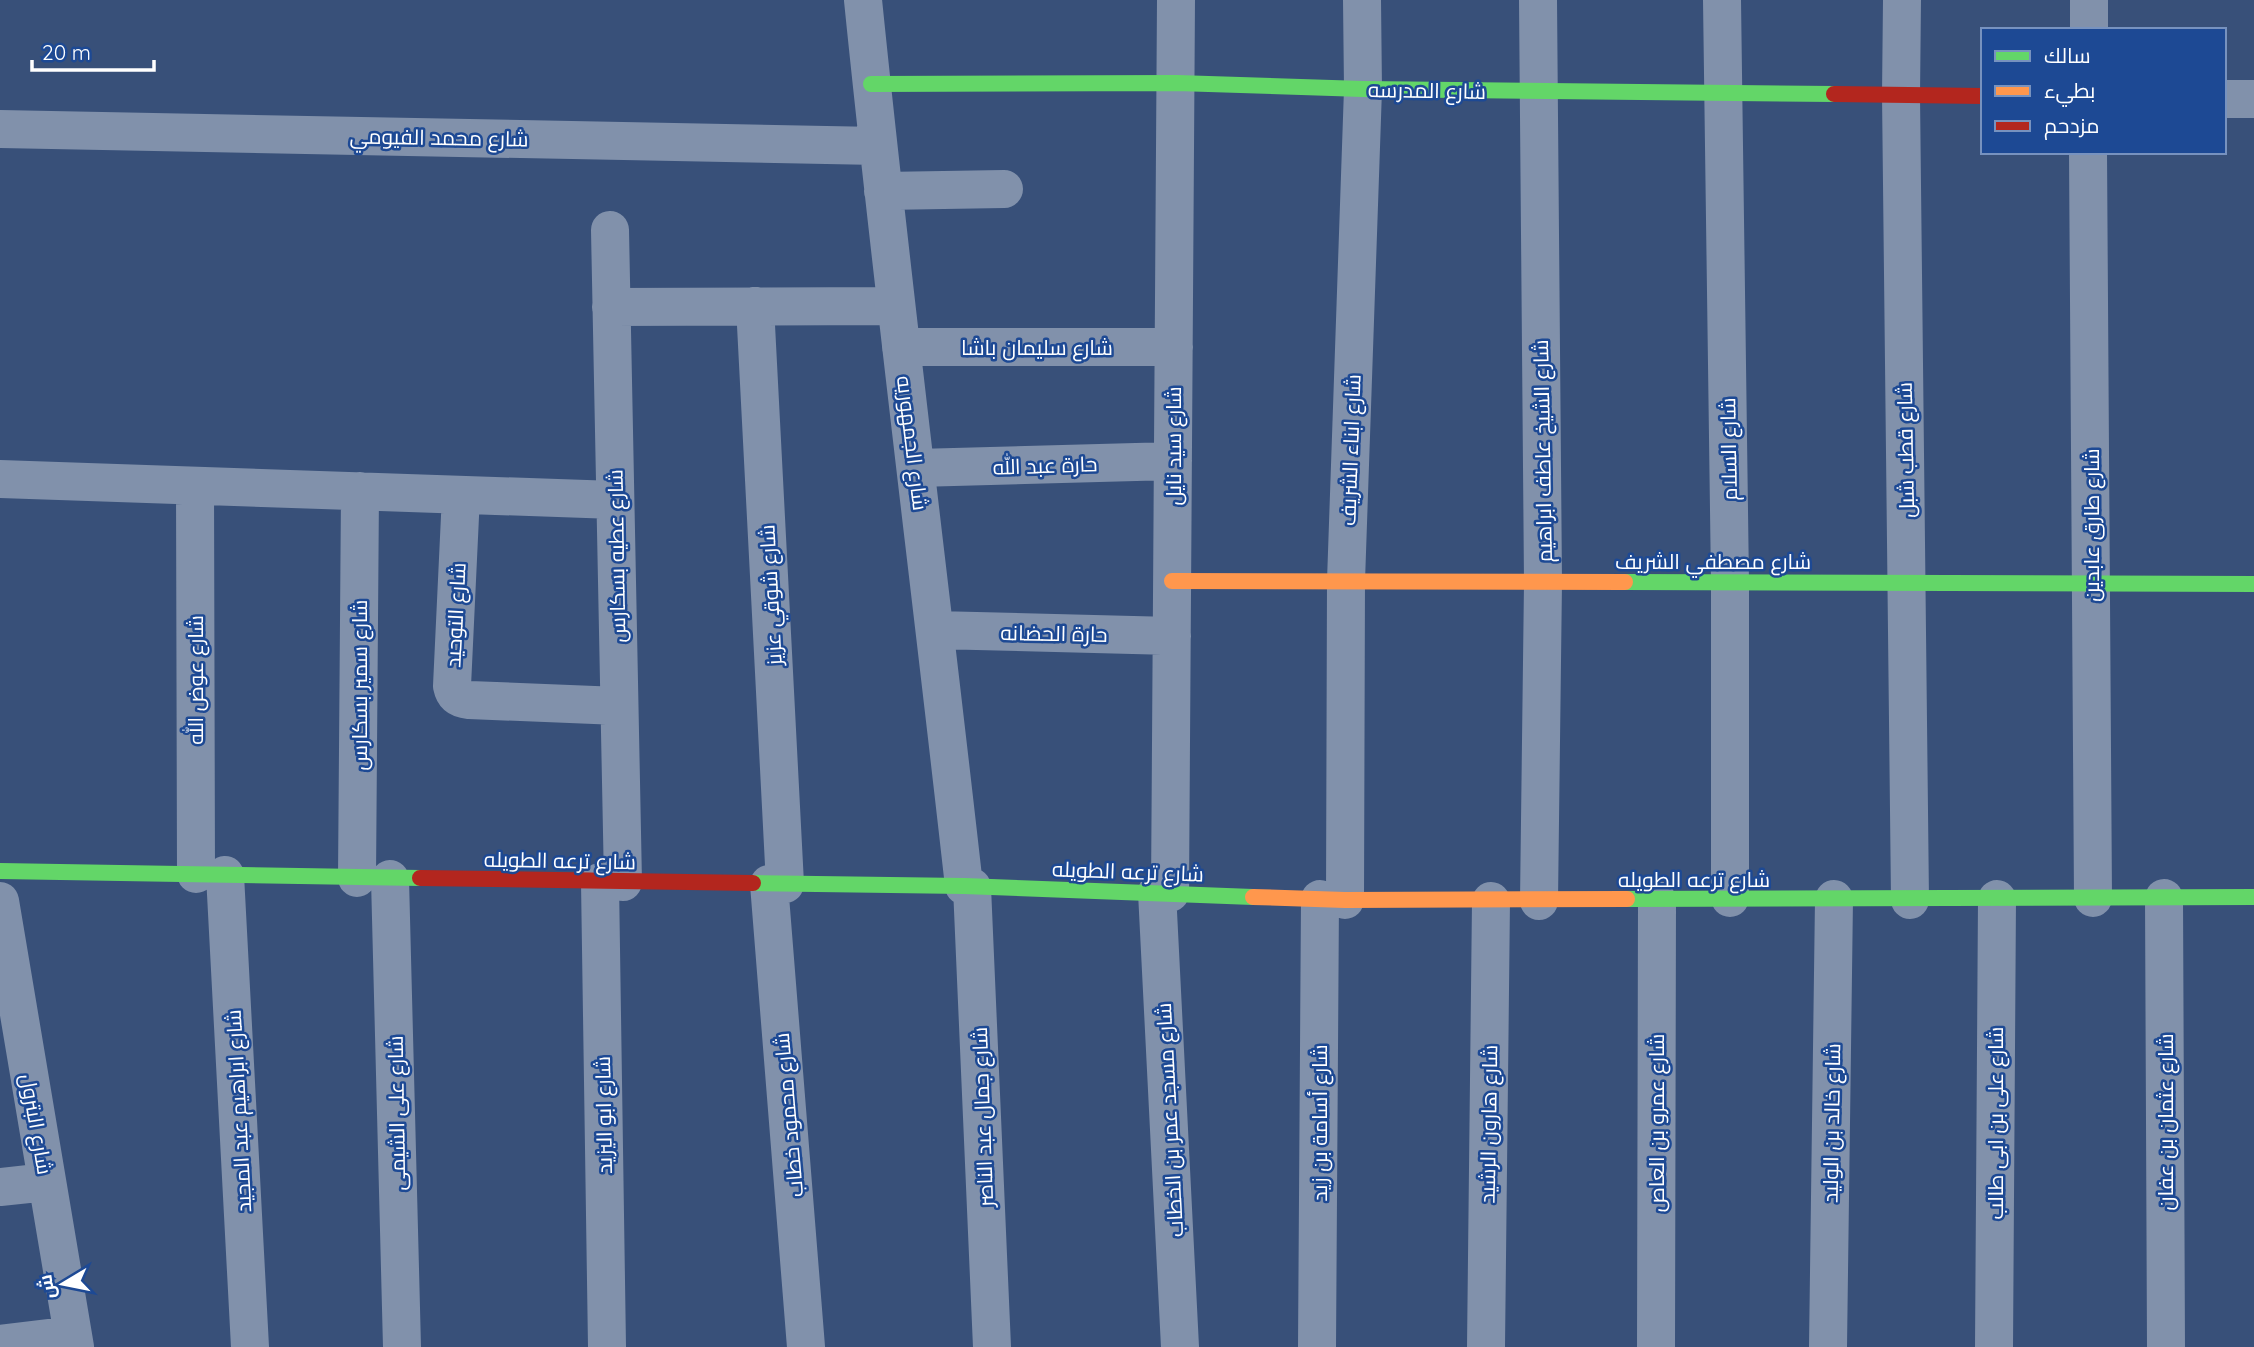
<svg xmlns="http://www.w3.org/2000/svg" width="2254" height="1347" viewBox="0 0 2254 1347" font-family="Quicksand,Cairo,sans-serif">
	<rect width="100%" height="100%" fill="#385079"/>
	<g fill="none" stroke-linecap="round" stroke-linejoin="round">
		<path stroke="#8191ab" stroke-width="38" d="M 863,0 C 893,296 931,591 964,886
			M 1538,0 L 1543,582 L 1539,901
			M 1722,0 L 1730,583 L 1730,898
			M 1902,0 L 1901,95 L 1910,900
			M 2089,30 L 2089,0
			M 2224,99 L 2254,99
			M 0,129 L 878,146
			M 2088,152 L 2093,898
			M 883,191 L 1004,189
			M 610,230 L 623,882
			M 755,306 L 785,884
			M 611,307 L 896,306
			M 901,347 L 1174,347
			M 917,468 L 1173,461
			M 0,479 L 615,500
			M 195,486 L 196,874
			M 461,495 L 452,686 C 454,696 459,699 469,700 L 619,706
			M 935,630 L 1172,636
			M 225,875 L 250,1347
			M 357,878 L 360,491
			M 390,879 L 402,1347
			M 600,882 L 607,1347
			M 769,884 L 806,1347
			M 972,887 L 992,1347
			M 1157,892 L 1180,1347
			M 1170,893 L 1176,0
			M 2164,898 L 2166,1347
			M 1345,900 L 1346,581 L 1363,89 L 1362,0
			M 0,901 L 75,1347
			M 0,1187 L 47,1182
			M 0,1344 L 73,1335
			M 1317,1347 L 1320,899
			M 1486,1347 L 1491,901
			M 1656,1347 L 1657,900
			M 1828,1347 L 1834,899
			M 1994,1347 L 1997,899"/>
		<path stroke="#63d668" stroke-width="16" d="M 871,84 L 1177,83 L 1363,89 L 1834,94
			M 1625,582 L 2254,584
			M 0,871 L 420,878
			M 753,883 L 964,886 L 1253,897
			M 1627,899 L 2254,897"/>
		<path stroke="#ff974d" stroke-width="16" d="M 1172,581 L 1625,582
			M 1253,897 L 1345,900 L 1627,899"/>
		<path stroke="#b3261e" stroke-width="16" d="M 1834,94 L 1983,96
			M 420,878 L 753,883"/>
	</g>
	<g text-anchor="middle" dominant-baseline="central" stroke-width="5" stroke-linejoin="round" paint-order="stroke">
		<g font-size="21" fill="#fff" stroke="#1d4994">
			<text transform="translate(1427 90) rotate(1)">شارع المدرسه</text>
			<text transform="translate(439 137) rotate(1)">شارع محمد الفيومي</text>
			<text x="1037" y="347">شارع سليمان باشا</text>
			<text transform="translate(913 443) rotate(83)">شارع الجمهوريه</text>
			<text transform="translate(1173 446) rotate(-90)">شارع سيد نايل</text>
			<text transform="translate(1728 449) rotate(-91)">شارع السلام</text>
			<text transform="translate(1350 450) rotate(-88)">شارع ابناء الشريف</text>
			<text transform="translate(1905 450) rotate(-91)">شارع قطب شبل</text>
			<text transform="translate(1542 451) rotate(-91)">شارع الشيخ عاطف ابراهيم</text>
			<text transform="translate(1045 465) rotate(-2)">حارة عبد الله</text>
			<text transform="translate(2091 525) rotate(-90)">شارع طارق عابدين</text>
			<text transform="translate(616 556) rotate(-91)">شارع عطيه بسكارس</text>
			<text x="1713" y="561">شارع مصطفي الشريف</text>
			<text transform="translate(770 595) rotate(-93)">شارع شوقي عزيز</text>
			<text transform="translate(455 615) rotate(-87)">شارع التوحيد</text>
			<text transform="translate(1054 633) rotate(1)">حارة الحضانه</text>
			<text transform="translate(195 680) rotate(-90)">شارع عوض الله</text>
			<text transform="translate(359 685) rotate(-90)">شارع سمير بسكارس</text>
			<text transform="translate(560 860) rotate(1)">شارع ترعه الطويله</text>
			<text transform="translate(1128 871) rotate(2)">شارع ترعه الطويله</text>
			<text x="1694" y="879">شارع ترعه الطويله</text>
			<text transform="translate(238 1111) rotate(-93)">شارع ابراهيم عبد المجيد</text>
			<text transform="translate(396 1113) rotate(-91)">شارع على الشيمى</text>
			<text transform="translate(603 1115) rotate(-91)">شارع ابو اليزيد</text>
			<text transform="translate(788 1115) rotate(-95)">شارع محمود خطاب</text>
			<text transform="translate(982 1117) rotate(-92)">شارع جمال عبد الناصر</text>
			<text transform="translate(1169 1120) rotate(-93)">شارع مسجد عمر بن الخطاب</text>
			<text transform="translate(2165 1122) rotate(-90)">شارع عثمان بن عفان</text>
			<text transform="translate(1319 1123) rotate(-90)">شارع أسامة بن زيد</text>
			<text transform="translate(1656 1123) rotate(-90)">شارع عمرو بن العاص</text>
			<text transform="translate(1831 1123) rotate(-89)">شارع خالد بن الوليد</text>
			<text transform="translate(1995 1123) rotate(-90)">شارع على بن ابى طالب</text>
			<text transform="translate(37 1124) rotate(80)">شارع البترول</text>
			<text transform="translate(1488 1124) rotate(-89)">شارع هارون الرشيد</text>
		</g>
	</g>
	<rect x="1981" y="28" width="245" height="126" fill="#1d4994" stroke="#7792bf" stroke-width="2"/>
	<rect x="1995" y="51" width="35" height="10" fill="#63d668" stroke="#7792bf" stroke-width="2"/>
	<text x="2044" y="63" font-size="21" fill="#ffffff">سالك</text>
	<rect x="1995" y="86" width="35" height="10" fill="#ff974d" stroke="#7792bf" stroke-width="2"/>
	<text x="2044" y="98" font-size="21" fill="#ffffff">بطيء</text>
	<rect x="1995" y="121" width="35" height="10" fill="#b3261e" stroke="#7792bf" stroke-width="2"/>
	<text x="2044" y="133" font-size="21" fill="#ffffff">مزدحم</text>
	<g transform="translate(63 1284) rotate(260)" stroke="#1d4994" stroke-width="5" paint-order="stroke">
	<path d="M0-5L12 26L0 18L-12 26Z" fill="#ffffff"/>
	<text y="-10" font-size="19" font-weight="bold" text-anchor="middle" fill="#ffffff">ش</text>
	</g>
	<path d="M32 60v10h122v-10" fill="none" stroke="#ffffff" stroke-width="3.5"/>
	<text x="42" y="60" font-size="21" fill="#ffffff" stroke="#1d4994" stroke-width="5" paint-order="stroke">20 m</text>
</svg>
